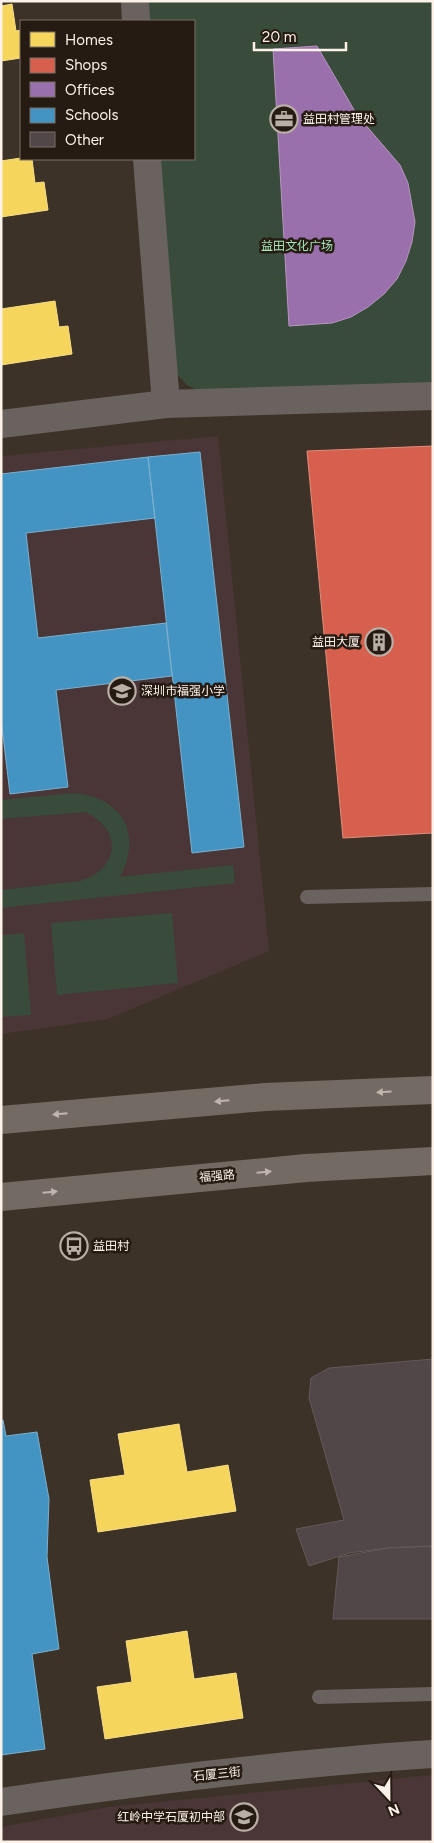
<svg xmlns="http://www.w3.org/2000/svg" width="434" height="1843" viewBox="0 0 434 1843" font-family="Figtree,'Noto Sans SC',sans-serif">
	<rect width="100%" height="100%" fill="#3d3227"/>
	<path fill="#4a3637" d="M 218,436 L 269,951 L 108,1019 L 1,1034 L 1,456 Z
		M 433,1775 L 433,1842 L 1,1842 L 1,1827 L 109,1807 Z"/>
	<path fill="#394b3b" d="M 145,1 L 433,1 L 433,379 L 426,386 L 201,392 L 187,385 L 169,366 L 156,159 L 194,159 L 194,21 L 147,21 Z
		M 73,793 C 122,797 143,833 120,877 L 233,865 L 235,883 L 1,908 L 1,890 L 80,881 C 120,869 123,829 85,812 L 1,819 L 1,800 Z
		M 172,913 L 178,983 L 57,995 L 51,923 Z
		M 24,933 L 31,1015 L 1,1017 L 1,935 Z"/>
	<path fill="#f6d55c" stroke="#f8de87" d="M 12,4 L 16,31 L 21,30 L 21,58 L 1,61 L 1,6 Z
		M 21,158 L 32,159 L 35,183 L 44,182 L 48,210 L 1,217 L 1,161 Z
		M 55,301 L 59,327 L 68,326 L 72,354 L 1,365 L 1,309 Z
		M 433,461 L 433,566 L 428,504 L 365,507 L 367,566 L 324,568 L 319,466 Z
		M 433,719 L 433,762 L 387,764 L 390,824 L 347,826 L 342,723 Z
		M 179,1424 L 187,1472 L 228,1465 L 236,1511 L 98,1532 L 90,1480 L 125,1475 L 118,1434 Z
		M 187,1631 L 194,1679 L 236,1673 L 243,1718 L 105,1739 L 97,1687 L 132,1682 L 126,1641 Z
		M 30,1685 L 36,1716 L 23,1718 L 26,1741 L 1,1746 L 1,1689 Z"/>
	<path fill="#d6604d" stroke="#e28c7c" d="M 433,446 L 433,833 L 343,838 L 307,451 Z"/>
	<path fill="#9970ab" stroke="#b797be" d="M 317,46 L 357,115 L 400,165 L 408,183 L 415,222 L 412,242 L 406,261 L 397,279 L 384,294 L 368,307 L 351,317 L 332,323 L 289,326 L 273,49 Z"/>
	<path fill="#4393c3" stroke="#7bb0cf" d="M 200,452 L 244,847 L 192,853 L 148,457 Z
		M 148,457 L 155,518 L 26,533 L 38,638 L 166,623 L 172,676 L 56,690 L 68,787 L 10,794 L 1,719 L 1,474 Z
		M 3,1420 L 6,1436 L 37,1432 L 49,1499 L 47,1557 L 59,1649 L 32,1654 L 45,1749 L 1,1755 L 1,1421 Z"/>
	<path fill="#514648" stroke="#635a5a" d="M 433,1359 L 433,1546 L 388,1548 L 349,1553 L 309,1566 L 296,1529 L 344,1520 L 309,1398 L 311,1378 L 329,1368 Z
		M 433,1546 L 433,1619 L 333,1619 L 339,1557 L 388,1548 Z"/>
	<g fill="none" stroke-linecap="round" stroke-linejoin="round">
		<path stroke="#6a625e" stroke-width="14" d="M 307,897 L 433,894
			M 319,1697 L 433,1694"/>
		<path stroke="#6a625e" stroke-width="28" d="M 135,1 L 136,21
			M 147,159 L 166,404
			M 1,424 L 166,404 L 433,396
			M 1,1802 C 144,1781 288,1763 433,1754"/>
		<path stroke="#746a64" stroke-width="28" d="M 1,1120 L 265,1097 L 433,1090
			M 1,1197 L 306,1168 L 433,1161"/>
	</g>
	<defs><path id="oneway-solid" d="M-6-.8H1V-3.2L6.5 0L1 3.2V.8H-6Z" transform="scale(1.25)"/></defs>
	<g fill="#bfb5ae">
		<use href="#oneway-solid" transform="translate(384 1092) rotate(177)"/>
		<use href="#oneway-solid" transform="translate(222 1101) rotate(175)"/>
		<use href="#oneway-solid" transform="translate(60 1114) rotate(175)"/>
		<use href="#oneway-solid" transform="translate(264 1172) rotate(-5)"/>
		<use href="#oneway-solid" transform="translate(50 1192) rotate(-5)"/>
	</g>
	<defs>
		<g id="office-ring" transform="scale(1.4375)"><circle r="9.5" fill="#251b13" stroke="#baafa6" stroke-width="1.5"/><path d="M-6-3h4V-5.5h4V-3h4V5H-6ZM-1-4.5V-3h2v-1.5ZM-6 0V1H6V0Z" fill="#baafa6"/></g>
		<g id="building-ring" transform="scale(1.4375)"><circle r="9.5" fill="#251b13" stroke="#baafa6" stroke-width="1.5"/><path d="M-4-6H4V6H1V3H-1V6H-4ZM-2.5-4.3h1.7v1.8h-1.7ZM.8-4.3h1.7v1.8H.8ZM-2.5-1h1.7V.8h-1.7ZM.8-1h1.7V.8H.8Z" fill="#baafa6"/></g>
		<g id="school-ring" transform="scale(1.4375)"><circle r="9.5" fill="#251b13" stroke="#baafa6" stroke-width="1.5"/><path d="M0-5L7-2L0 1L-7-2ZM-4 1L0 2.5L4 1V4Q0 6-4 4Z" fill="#baafa6"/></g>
		<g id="bus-ring" transform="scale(1.4375)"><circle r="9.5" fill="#251b13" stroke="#baafa6" stroke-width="1.5"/><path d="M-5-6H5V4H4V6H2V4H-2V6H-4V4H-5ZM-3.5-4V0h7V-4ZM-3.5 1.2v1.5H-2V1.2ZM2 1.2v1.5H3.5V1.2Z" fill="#baafa6"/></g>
	</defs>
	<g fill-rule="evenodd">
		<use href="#office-ring" x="284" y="119"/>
		<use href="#building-ring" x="379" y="642"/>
		<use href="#school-ring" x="122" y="691"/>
		<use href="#bus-ring" x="74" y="1246"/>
		<use href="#school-ring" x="244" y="1817"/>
	</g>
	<g text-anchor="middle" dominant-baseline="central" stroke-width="5" stroke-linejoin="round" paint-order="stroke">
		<g font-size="12" fill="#fdf2ea" stroke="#251b13" text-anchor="start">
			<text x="303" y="119">益田村管理处</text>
			<text x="360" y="642" text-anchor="end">益田大厦</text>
			<text x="141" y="691">深圳市福强小学</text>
			<text x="93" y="1246">益田村</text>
			<text x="225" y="1817" text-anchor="end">红岭中学石厦初中部</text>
		</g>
		<g font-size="12" fill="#a5e6b7" stroke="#251b13">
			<text x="297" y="246">益田文化广场</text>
		</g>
		<g font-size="12" fill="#fdf2ea" stroke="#251b13">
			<text transform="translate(217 1176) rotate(-5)">福强路</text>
			<text transform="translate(217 1774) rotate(-6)">石厦三街</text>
		</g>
	</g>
	<rect width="434" height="1843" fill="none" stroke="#fdf2ea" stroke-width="5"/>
	<rect x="20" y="20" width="175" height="140" fill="#251b13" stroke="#7b7169"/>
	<rect x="30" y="32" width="25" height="15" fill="#f6d55c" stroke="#7b7169"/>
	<text x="65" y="45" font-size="15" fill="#fdf2ea">Homes</text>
	<rect x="30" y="58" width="25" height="15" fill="#d6604d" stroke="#7b7169"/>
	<text x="65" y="70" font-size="15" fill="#fdf2ea">Shops</text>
	<rect x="30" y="82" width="25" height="15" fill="#9970ab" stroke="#7b7169"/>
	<text x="65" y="95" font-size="15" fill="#fdf2ea">Offices</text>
	<rect x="30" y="108" width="25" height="15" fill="#4393c3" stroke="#7b7169"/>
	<text x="65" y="120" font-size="15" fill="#fdf2ea">Schools</text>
	<rect x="30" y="132" width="25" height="15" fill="#514648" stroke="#7b7169"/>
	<text x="65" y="145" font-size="15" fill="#fdf2ea">Other</text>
	<g transform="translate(389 1798) rotate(158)" stroke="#251b13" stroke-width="4" paint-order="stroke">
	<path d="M0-4L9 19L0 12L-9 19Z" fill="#fdf2ea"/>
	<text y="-8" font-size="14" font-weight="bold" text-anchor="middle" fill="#fdf2ea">N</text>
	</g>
	<path d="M254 42v8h92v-8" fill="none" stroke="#fdf2ea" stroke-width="2.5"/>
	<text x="262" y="42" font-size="15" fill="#fdf2ea" stroke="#251b13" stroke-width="4" paint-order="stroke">20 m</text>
</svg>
